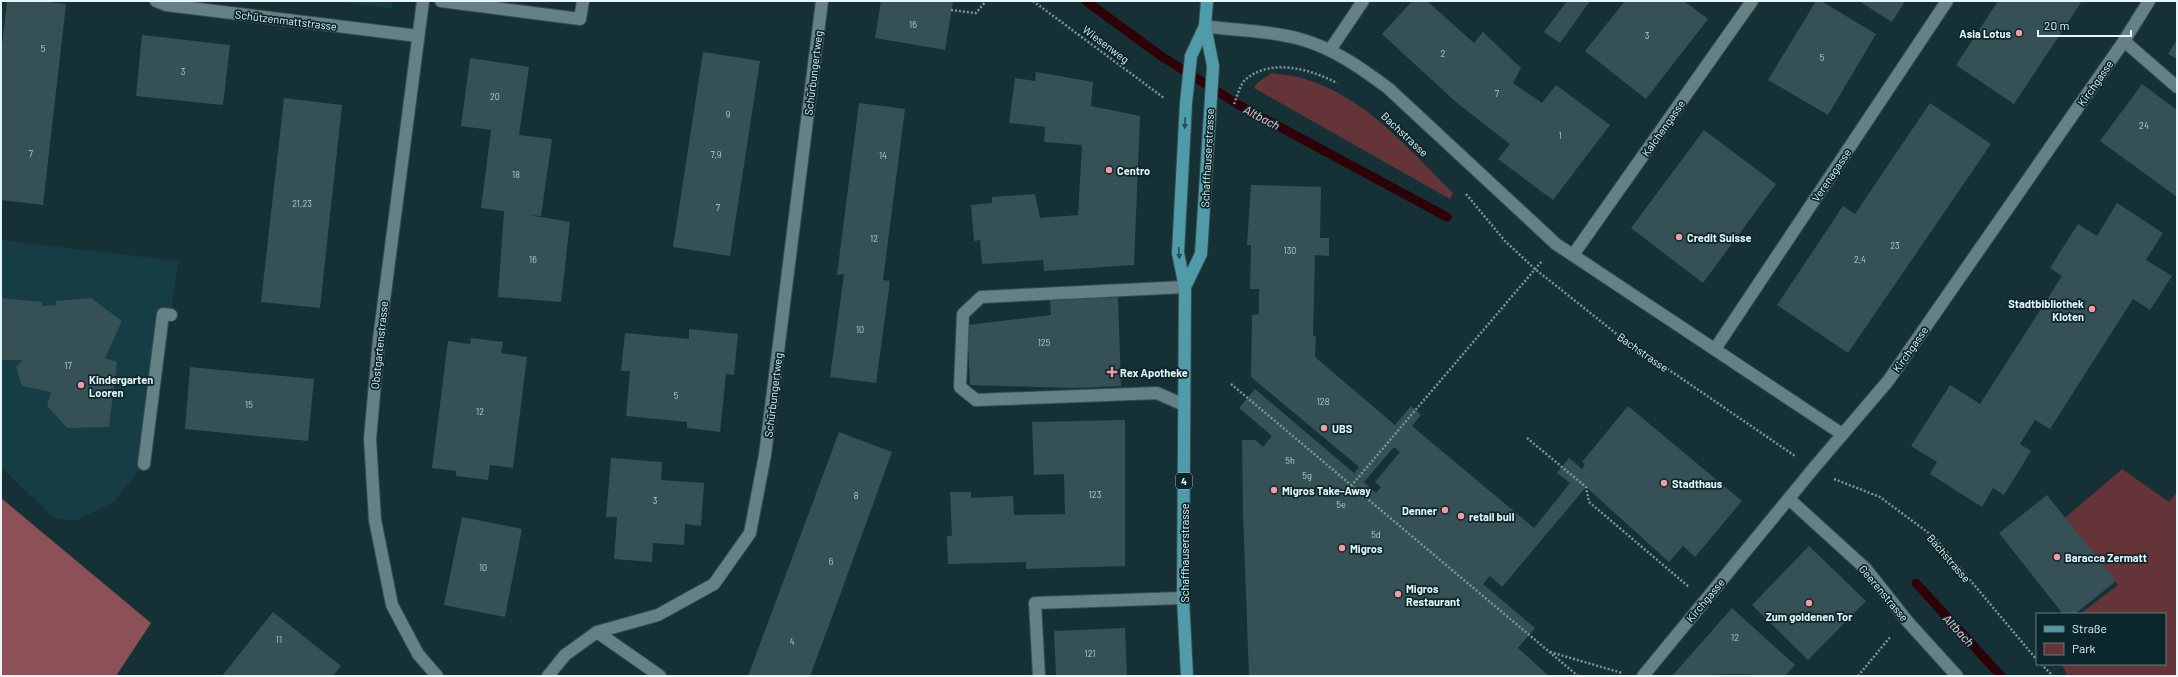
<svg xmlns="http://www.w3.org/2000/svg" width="2178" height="677" viewBox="0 0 2178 677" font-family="Barlow,sans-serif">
	<rect width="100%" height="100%" fill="#153136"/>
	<path fill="#163d43" d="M 340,1 L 393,1 L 392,9 Z
		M 1,240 L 178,261 L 151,455 L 113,503 L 75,521 L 54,518 L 1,467 Z"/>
	<path fill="#653438" d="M 1272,73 C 1282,75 1294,75 1305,79 C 1367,98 1408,149 1453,193 L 1450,199 L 1254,88 L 1258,82 Z
		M 2122,469 L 2169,502 L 2177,492 L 2177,676 L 2067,676 L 2062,664 L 2165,664 L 2165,614 L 2080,614 L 2118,585 L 2065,518 Z"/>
	<path fill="#8b5156" d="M 1,498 L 151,623 L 116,676 L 1,676 Z"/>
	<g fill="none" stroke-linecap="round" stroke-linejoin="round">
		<path stroke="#2e0008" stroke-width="9" d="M 1086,1 L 1161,56 L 1239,105 L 1447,217
			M 1916,583 L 2001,676"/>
	</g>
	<path fill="#355156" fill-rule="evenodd" d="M 7,1 L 41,1 L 66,4 L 43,205 L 1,200 L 1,55 Z
		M 881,1 L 953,1 L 945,50 L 875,38 Z
		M 1412,1 L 1427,1 L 1474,43 L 1483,32 L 1521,68 L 1513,83 L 1542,103 L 1556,85 L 1610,125 L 1553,200 L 1498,159 L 1510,144 L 1457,103 L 1382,34 Z
		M 1567,1 L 1590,1 L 1560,43 L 1544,32 Z
		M 1625,1 L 1684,1 L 1708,19 L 1646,99 L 1585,51 Z
		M 1816,1 L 1821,1 L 1876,34 L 1828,115 L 1768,80 Z
		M 1859,1 L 1905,1 L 1892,22 Z
		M 1998,1 L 2082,1 L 2014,104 L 1956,65 Z
		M 142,35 L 230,45 L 223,105 L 136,96 Z
		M 2177,40 L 2177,59 L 2168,54 Z
		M 703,52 L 760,61 L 730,256 L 673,247 Z
		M 470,58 L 529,67 L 519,135 L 552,139 L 541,216 L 529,215 L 570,222 L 561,302 L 498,297 L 504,211 L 481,208 L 491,130 L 461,126 Z
		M 1036,72 L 1093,82 L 1091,106 L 1140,116 L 1134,265 L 1044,271 L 1043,260 L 982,264 L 980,240 L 974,241 L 971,205 L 992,203 L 992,197 L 1035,194 L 1040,218 L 1078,215 L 1082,145 L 1044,142 L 1045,127 L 1009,123 L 1015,78 L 1035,81 Z
		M 2142,84 L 2177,110 L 2177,197 L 2100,141 Z
		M 284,98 L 342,105 L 320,308 L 261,302 Z
		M 859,103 L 905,109 L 883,280 L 890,281 L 876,383 L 830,377 L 844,274 L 837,275 Z
		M 1930,103 L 1991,144 L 1848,353 L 1777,305 L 1843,206 L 1855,214 Z
		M 1704,130 L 1776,184 L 1703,283 L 1631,228 Z
		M 1251,185 L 1321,187 L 1320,238 L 1329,238 L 1329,256 L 1315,255 L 1313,336 L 1316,337 L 1315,357 L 1395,425 L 1411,406 L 1421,415 L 1412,426 L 1534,528 L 1570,483 L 1557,473 L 1569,458 L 1582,469 L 1585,464 L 1582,462 L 1628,406 L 1742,501 L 1695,557 L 1683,546 L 1669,562 L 1586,487 L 1502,587 L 1490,576 L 1483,584 L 1535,628 L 1518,648 L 1549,676 L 1249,676 L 1243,512 L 1242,440 L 1255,440 L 1263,447 L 1272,436 L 1239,408 L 1255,389 L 1354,473 L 1359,467 L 1251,377 L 1252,315 L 1259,314 L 1259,289 L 1250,289 L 1251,245 L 1247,245 ZM 1394,447 L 1400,452 L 1375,482 L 1381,487 L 1376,493 L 1364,482 Z
		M 2117,203 L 2163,233 L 2146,260 L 2172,276 L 2150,310 L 2133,299 L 2050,429 L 2035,420 L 2020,444 L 2031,451 L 2004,495 L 1993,488 L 1982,507 L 1930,474 L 1937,462 L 1911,446 L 1950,385 L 1980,404 L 2062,276 L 2050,268 L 2078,224 L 2097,236 Z
		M 1118,297 L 1121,386 L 1073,388 L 970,385 L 967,325 L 1051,315 L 1050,300 Z
		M 1,298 L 42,302 L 42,306 L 56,305 L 56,301 L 91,298 L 122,321 L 105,358 L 117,362 L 109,427 L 67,428 L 47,406 L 51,392 L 22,386 L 16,367 L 23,360 L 1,360 Z
		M 689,329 L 738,334 L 734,375 L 726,374 L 720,432 L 687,428 L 687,422 L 626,416 L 630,371 L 621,371 L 625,333 L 689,339 Z
		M 471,338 L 503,342 L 501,353 L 527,357 L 513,468 L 490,465 L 488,480 L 456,476 L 456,471 L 432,468 L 448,341 L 470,344 Z
		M 190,367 L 314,379 L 308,441 L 185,429 Z
		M 1125,420 L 1125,566 L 1026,569 L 1026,562 L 948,564 L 947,536 L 952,536 L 950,492 L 971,492 L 971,498 L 1013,496 L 1014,515 L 1065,514 L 1064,474 L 1034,475 L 1032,422 Z
		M 839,432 L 892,452 L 836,606 L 810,676 L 748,676 Z
		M 611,458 L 662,462 L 661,480 L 704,483 L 701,526 L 685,524 L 684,545 L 653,543 L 652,562 L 614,559 L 617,517 L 606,517 Z
		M 2047,495 L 2116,581 L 2075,614 L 2063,614 L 1999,533 Z
		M 462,517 L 522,529 L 505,617 L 444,605 Z
		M 1809,546 L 1866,601 L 1808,660 L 1752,605 Z
		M 1732,608 L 1795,665 L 1785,676 L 1738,674 L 1672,676 Z
		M 273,612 L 341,666 L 333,676 L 222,676 Z
		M 1125,628 L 1127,676 L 1056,676 L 1054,631 Z"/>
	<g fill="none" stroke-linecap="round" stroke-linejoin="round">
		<g stroke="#374e52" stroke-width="14">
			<path id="service" d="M 441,1 L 580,19 L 583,1
				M 2124,41 L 2177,87
				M 1184,405 L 1157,393 L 976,400 L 960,387 L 963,314 L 981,297 L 1185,287
				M 144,464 L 163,314 L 171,315
				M 1039,676 L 1035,603 L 1183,598"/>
		</g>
		<g stroke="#374e52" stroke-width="14">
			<path id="minor" d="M 156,1 L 166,5 L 418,36
				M 423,1 L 379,339 L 370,439 L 375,520 L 392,605 L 418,654 L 437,676
				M 1205,26 C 1236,31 1270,30 1300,39 C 1333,48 1361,68 1388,88 L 1556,244 L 1842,434
				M 1330,50 L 1363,1
				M 1573,255 L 1752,1
				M 1715,349 L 1947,1
				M 1789,499 L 1866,569 L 1908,622 L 1957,676
				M 597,632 L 660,676
				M 548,676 L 565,655 L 597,632 L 658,615 L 714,584 L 750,533 L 765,455 L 822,1
				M 1643,676 L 1813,469 L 1888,381 L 2124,41 L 2149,1"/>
		</g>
		<g stroke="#374e52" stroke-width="14">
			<path id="primary" d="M 1185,287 L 1201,254 L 1213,66 L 1205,26 L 1207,1
				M 1187,676 L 1183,598 L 1185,287 L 1178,253 L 1186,103 L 1191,56 L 1205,26"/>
		</g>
		<path stroke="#7d9397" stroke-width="2.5" stroke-dasharray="2 2" stroke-linecap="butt" d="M 1033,1 L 1164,98
			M 951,10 L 976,13 L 986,1
			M 1234,104 C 1237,97 1240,84 1246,79 C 1272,58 1310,69 1337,83
			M 1466,194 L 1505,241 L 1535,269 L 1618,335 L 1795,456
			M 1231,384 L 1578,676
			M 1527,438 L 1586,487 L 1589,502 L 1689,587
			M 1834,479 L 1880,497 L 1934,537 L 2037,660
			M 1351,486 L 1542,261
			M 1550,652 L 1622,673
			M 2041,664 L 2053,676
			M 1858,676 L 1891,636"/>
		<use href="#service" stroke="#648186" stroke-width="12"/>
		<use href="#minor" stroke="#648186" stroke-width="12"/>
		<use href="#primary" stroke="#509ba8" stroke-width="12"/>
	</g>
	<defs><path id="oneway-solid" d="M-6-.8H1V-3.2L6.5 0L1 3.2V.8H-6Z"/></defs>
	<g fill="#235057">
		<use href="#oneway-solid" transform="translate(1185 123) rotate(93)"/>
		<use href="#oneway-solid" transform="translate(1179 253) rotate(86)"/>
	</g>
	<g fill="#f49aa1" stroke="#0b272c" stroke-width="1.5">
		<circle cx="2019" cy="33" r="4"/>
		<circle cx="1109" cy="170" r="4"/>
		<circle cx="1679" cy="237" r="4"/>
		<circle cx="2092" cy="309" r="4"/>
		<path d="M1110 366h4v4h4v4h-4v4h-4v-4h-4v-4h4z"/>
		<circle cx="81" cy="385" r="4"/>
		<circle cx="1324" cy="428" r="4"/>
		<circle cx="1664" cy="483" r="4"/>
		<circle cx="1274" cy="490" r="4"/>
		<circle cx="1445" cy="510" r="4"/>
		<circle cx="1461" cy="516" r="4"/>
		<circle cx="1342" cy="548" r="4"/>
		<circle cx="2057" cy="557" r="4"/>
		<circle cx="1398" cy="594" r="4"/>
		<circle cx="1809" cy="603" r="4"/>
	</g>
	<g text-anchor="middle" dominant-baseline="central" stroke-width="3.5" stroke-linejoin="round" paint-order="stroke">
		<g font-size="9" fill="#b9ccd0">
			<text x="913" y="24">16</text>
			<text x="1647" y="35">3</text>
			<text x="43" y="48">5</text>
			<text x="1443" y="53">2</text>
			<text x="1822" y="57">5</text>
			<text x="183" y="71">3</text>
			<text x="1497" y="93">7</text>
			<text x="495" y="96">20</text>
			<text x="728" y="114">9</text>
			<text x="2144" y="125">24</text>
			<text x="1560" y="135">1</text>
			<text x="31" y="153">7</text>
			<text x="716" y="154">7,9</text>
			<text x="883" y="155">14</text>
			<text x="516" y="174">18</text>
			<text x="302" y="203">21,23</text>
			<text x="718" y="207">7</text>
			<text x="874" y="238">12</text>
			<text x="1895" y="245">23</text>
			<text x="1290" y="250">130</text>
			<text x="533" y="259">16</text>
			<text x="1860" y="259">2,4</text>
			<text x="860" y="329">10</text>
			<text x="1044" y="342">125</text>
			<text x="68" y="365">17</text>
			<text x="676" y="395">5</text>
			<text x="1323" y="401">128</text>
			<text x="249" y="404">15</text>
			<text x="480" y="411">12</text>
			<text x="1290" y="460">5h</text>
			<text x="1307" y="475">5g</text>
			<text x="1095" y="494">123</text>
			<text x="856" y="495">8</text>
			<text x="655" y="500">3</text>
			<text x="1341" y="504">5e</text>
			<text x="1376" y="534">5d</text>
			<text x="831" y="561">6</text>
			<text x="483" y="567">10</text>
			<text x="1735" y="637">12</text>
			<text x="279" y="639">11</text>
			<text x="792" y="641">4</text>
			<text x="1090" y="653">121</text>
		</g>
		<rect fill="#0b272c" stroke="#a4b7bb" stroke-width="1" x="1176" y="473" width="16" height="16" rx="3"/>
		<g font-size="10" font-weight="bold" fill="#e5f5f8">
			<text x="1184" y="481">4</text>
		</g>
		<g font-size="11" fill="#e5f5f8" stroke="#0b272c">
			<text transform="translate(286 20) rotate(7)">Schützenmattstrasse</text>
			<text transform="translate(1106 44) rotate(37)">Wiesenweg</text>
			<text transform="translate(813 73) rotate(-83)">Schürbungertweg</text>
			<text transform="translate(2095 83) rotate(-55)">Kirchgasse</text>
			<text transform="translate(1663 128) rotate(-55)">Kalchengasse</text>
			<text transform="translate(1405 134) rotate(43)">Bachstrasse</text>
			<text transform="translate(1207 158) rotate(-87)">Schaffhauserstrasse</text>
			<text transform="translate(1831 175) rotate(-56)">Verenagasse</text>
			<text transform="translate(379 345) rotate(-84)">Obstgartenstrasse</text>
			<text transform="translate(1910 349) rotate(-55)">Kirchgasse</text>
			<text transform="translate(1643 352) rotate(35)">Bachstrasse</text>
			<text transform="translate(773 395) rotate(-83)">Schürbungertweg</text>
			<text transform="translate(1184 553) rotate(-90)">Schaffhauserstrasse</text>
			<text transform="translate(1949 558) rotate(49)">Bachstrasse</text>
			<text transform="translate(1884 593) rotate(50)">Geerenstrasse</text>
			<text transform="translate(1705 600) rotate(-50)">Kirchgasse</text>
		</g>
		<g font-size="11" font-weight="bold" fill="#e5f5f8" stroke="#0b272c" text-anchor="start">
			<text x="2011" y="33" text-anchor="end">Asia Lotus</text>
			<text x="1117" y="170">Centro</text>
			<text x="1687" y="237">Credit Suisse</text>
			<text x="2084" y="303" text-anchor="end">Stadtbibliothek<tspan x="2084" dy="13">Kloten</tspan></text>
			<text x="1120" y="372">Rex Apotheke</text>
			<text x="89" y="379">Kindergarten<tspan x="89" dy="13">Looren</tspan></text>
			<text x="1332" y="428">UBS</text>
			<text x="1672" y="483">Stadthaus</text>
			<text x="1282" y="490">Migros Take-Away</text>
			<text x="1437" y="510" text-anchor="end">Denner</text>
			<text x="1469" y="516">retail buil</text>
			<text x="1350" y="548">Migros</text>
			<text x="2065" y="557">Baracca Zermatt</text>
			<text x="1406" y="588">Migros<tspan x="1406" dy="13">Restaurant</tspan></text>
			<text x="1809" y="616" text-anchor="middle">Zum goldenen Tor</text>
		</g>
		<g font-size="12" font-style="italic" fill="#fdc5c7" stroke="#0b272c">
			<text transform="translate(1262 117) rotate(28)">Altbach</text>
			<text transform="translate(1959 630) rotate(47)">Altbach</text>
		</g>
	</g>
	<rect width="2178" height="677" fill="none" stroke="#e5f5f8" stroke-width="4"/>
	<rect x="2036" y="613" width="130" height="52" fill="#0b272c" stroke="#62797e"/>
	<rect x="2044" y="626" width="20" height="6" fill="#509ba8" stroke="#62797e"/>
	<text x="2072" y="633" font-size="12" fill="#e5f5f8">Straße</text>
	<rect x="2044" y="643" width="20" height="12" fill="#653438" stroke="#62797e"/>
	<text x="2072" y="653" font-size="12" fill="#e5f5f8">Park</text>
	<path d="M2038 30v6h93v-6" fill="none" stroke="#e5f5f8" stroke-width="2"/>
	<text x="2044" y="30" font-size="12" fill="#e5f5f8" stroke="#0b272c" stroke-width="3" paint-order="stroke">20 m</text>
</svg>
